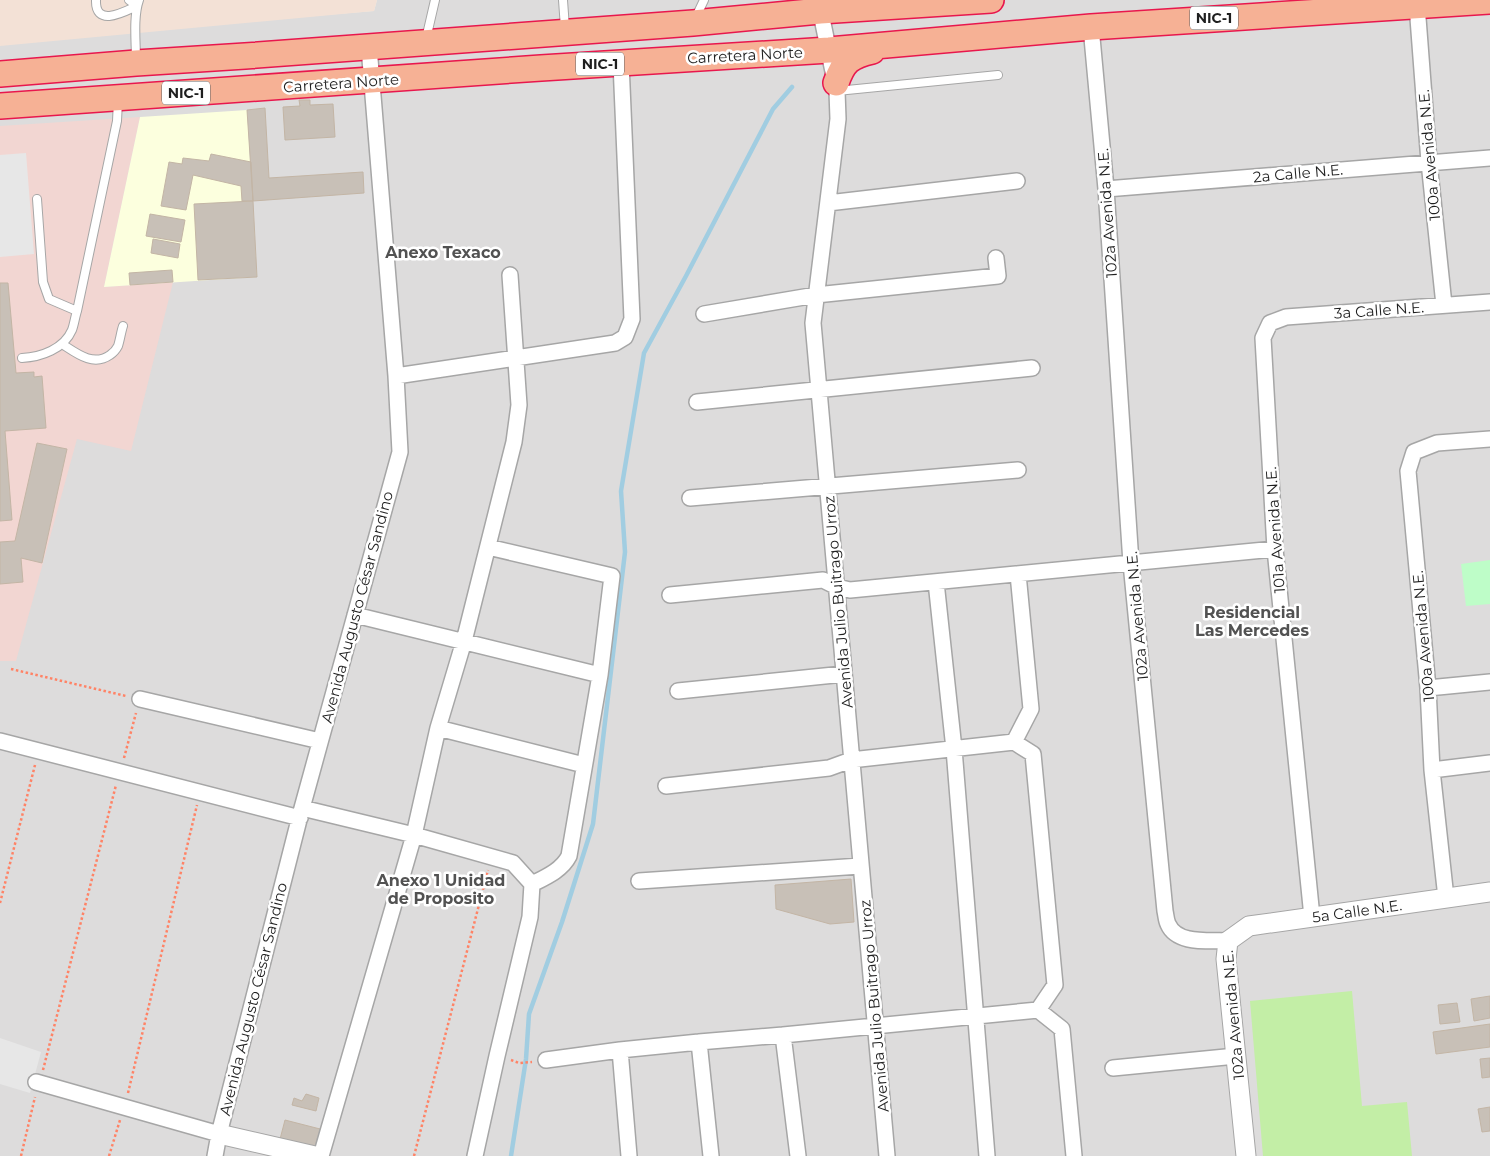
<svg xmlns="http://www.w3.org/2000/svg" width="1490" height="1156" viewBox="0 0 1490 1156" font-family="Montserrat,sans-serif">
	<rect width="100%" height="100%" fill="#f0ede4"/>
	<path fill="#dddcdc" d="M 377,0 L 1490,0 L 1490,1156 L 0,1156 L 0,41 L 374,11 Z"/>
	<path fill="#f2d6d2" d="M 140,117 L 104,287 L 173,282 L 131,451 L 77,439 L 16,661 L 0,661 L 0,126 Z"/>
	<path fill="#fcffde" d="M 247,110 L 257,277 L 104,287 L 140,117 Z"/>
	<path fill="#f3e1d6" d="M 0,0 L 377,0 L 374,11 L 0,46 Z"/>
	<path fill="#c3eea6" d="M 1352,991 L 1362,1106 L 1407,1102 L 1412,1156 L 1263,1156 L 1250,1001 Z"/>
	<path fill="#befdc8" d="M 1490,560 L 1490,604 L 1466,606 L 1461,564 Z"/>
	<path fill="#e7e7e7" d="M 26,153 L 34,254 L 0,257 L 0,155 Z
		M 0,1038 L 41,1052 L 30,1093 L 0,1084 Z"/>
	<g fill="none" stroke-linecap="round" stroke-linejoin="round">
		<path stroke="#a1cde1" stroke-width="4.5" d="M 511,1156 L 526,1059 L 529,1014 L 562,922 L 593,824 L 625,552 L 621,491 L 644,353 L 686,276 L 773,109 L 792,87"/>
	</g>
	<path fill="#c8c0b7" stroke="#c3b5a5" d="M 299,100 L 310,100 L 310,105 L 333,104 L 335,137 L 285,140 L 283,107 L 300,106 Z
		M 265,108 L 269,178 L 363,172 L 364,193 L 253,201 L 247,110 Z
		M 211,154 L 251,162 L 253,201 L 242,201 L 241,186 L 193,175 L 186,210 L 161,206 L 169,162 L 182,164 L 183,158 L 209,161 Z
		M 253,201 L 257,277 L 198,280 L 194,204 Z
		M 150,214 L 185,220 L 181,242 L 146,236 Z
		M 153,239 L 180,244 L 178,258 L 151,253 Z
		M 172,270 L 173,282 L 130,285 L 129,273 Z
		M 0,283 L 8,283 L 16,373 L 34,372 L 34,377 L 42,376 L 46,428 L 5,431 L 12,520 L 0,521 Z
		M 37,443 L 67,449 L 42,563 L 21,558 L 23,582 L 0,584 L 0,542 L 15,541 Z
		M 851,879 L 854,922 L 830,924 L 776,909 L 775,885 Z
		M 1490,996 L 1490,1018 L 1474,1021 L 1471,999 Z
		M 1457,1003 L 1460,1022 L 1440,1024 L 1438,1005 Z
		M 1490,1024 L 1490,1047 L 1436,1054 L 1433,1032 Z
		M 1490,1058 L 1490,1077 L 1482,1078 L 1480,1059 Z
		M 306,1094 L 319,1098 L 316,1111 L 292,1105 L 294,1098 L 302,1101 Z
		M 1490,1107 L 1490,1131 L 1482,1132 L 1478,1109 Z
		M 285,1120 L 324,1130 L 318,1154 L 279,1143 Z"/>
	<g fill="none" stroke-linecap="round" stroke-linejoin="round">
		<g stroke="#a6a6a6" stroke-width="10">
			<path id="service" d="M 96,0 C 95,28 124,12 137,6 L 129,0
				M 563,0 L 565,28
				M 695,19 L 704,0
				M 426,39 L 435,0
				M 136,60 C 136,42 133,17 139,0
				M 837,91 L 998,75
				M 37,199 L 43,282 L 49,299 L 77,311 L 117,121 L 118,101
				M 62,344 C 76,353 93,367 110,355 C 113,353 116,350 118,346 C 120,340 121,332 123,326
				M 22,358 C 41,357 64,349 72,330 C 74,325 75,317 77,311"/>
		</g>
		<g stroke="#a6a6a6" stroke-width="18">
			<path id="minor" d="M 819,4 L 837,91 L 838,119 L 813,323 L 887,1156
				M 1417,5 L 1429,162 L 1444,305
				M 1091,27 L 1106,189 L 1131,563 L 1165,911 C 1166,915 1166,920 1168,924 C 1177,945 1209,940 1228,941
				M 1106,189 L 1490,158
				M 828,203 L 1017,181
				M 704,314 L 816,295 L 998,276 L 996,258
				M 396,376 L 615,343 L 625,337 L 632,319 L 621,63
				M 697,402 L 1032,368
				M 690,498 L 1018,470
				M 488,547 L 612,576 L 600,675 L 569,856 C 562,870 546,877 532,884
				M 1018,574 L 1031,709 L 1014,742 L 1033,754 L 1055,985 L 1038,1010 L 1062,1029 L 1074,1156
				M 936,582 L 954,749 L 987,1156
				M 670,595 L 823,580 L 837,587 L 850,590 L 1275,549
				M 355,615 L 600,675
				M 1428,688 L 1490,682
				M 678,691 L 844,674
				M 140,699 L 320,741
				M 438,728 L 584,765
				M 0,741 L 300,818
				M 1432,770 L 1490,763
				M 666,786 L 829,768 L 851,760 L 1014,742
				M 302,808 L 414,835 L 513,863 L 532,884 L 530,917 L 497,1056 L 475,1156
				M 639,881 L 860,866
				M 1446,898 L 1432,770 L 1428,688 L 1408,471 L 1414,452 L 1437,443 L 1490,439
				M 1312,917 L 1275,549 L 1263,338 L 1270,323 L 1286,317 L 1490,302
				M 783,1035 L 798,1156
				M 699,1042 L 711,1156
				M 620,1050 L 629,1156
				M 546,1060 L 620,1050 L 699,1042 L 783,1035 L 1038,1010
				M 1113,1068 L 1236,1056
				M 36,1082 L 219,1134
				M 215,1156 L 219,1134 L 302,808 L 400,452 L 396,376 L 369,47
				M 321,1156 L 414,835 L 438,728 L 464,641 L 514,442 L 519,405 L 510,275"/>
		</g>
		<g stroke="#a6a6a6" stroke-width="21">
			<path id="tertiary" d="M 219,1134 L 315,1156
				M 1246,1156 L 1226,959 L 1228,941 L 1249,926 L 1490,892"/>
		</g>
		<g stroke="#e8174d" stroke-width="28">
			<path id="trunk" d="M 0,74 L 136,63 L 245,56 L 693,23 L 820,11 L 991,0
				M 836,83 C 843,62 850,56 872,51
				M 0,106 L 541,68 L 829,50 L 1091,27 L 1490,1"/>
		</g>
		<path stroke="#ff8366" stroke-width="2.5" stroke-dasharray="2.5 2.5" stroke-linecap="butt" d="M 11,669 L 126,696
			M 124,758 L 136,713
			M 0,903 L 35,765
			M 511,1060 L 519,1063 L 532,1062
			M 43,1070 L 116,785
			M 128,1093 L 197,805
			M 21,1156 L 35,1097
			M 109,1156 L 120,1120
			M 414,1156 L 488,870"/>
		<use href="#service" stroke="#fff" stroke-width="8"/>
		<use href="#minor" stroke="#fff" stroke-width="15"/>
		<use href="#tertiary" stroke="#fff" stroke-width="19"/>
		<use href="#trunk" stroke="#f6b195" stroke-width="25"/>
	</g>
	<g text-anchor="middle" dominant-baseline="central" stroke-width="5" stroke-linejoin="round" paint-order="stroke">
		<g fill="#fff" stroke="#626262" stroke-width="1">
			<rect x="1190" y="6.5" width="48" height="23" rx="4"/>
			<rect x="576" y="52.5" width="48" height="23" rx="4"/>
			<rect x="162" y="81.5" width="48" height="23" rx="4"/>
		</g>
		<g font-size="14" font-weight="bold" fill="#1f1f1f">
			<text x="1214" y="18">NIC-1</text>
			<text x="600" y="64">NIC-1</text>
			<text x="186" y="93">NIC-1</text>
		</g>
		<g font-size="15" fill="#1f1f1f" stroke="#fff">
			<text transform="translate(745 55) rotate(-3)">Carretera Norte</text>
			<text transform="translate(341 83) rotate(-4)">Carretera Norte</text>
			<text transform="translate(1429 155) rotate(-95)">100a Avenida N.E.</text>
			<text transform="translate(1298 173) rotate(-5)">2a Calle N.E.</text>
			<text transform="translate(1107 213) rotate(-94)">102a Avenida N.E.</text>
			<text transform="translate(1379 310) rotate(-4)">3a Calle N.E.</text>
			<text transform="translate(1275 530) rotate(-94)">101a Avenida N.E.</text>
			<text transform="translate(838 602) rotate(-95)">Avenida Julio Buitrago Urroz</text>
			<text transform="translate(357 607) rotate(-75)">Avenida Augusto César Sandino</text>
			<text transform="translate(1137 616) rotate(-95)">102a Avenida N.E.</text>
			<text transform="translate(1423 636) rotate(-95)">100a Avenida N.E.</text>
			<text transform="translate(1357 911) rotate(-8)">5a Calle N.E.</text>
			<text transform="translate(253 999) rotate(-76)">Avenida Augusto César Sandino</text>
			<text transform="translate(874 1006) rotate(-95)">Avenida Julio Buitrago Urroz</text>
			<text transform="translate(1233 1015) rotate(-95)">102a Avenida N.E.</text>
		</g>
		<g font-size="16" font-weight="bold" fill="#525252" stroke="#fff">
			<text x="443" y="252">Anexo Texaco</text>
			<text x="1252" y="612">Residencial<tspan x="1252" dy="18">Las Mercedes</tspan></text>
			<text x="441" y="880">Anexo 1 Unidad<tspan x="441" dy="18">de Proposito</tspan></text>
		</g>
	</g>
</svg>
